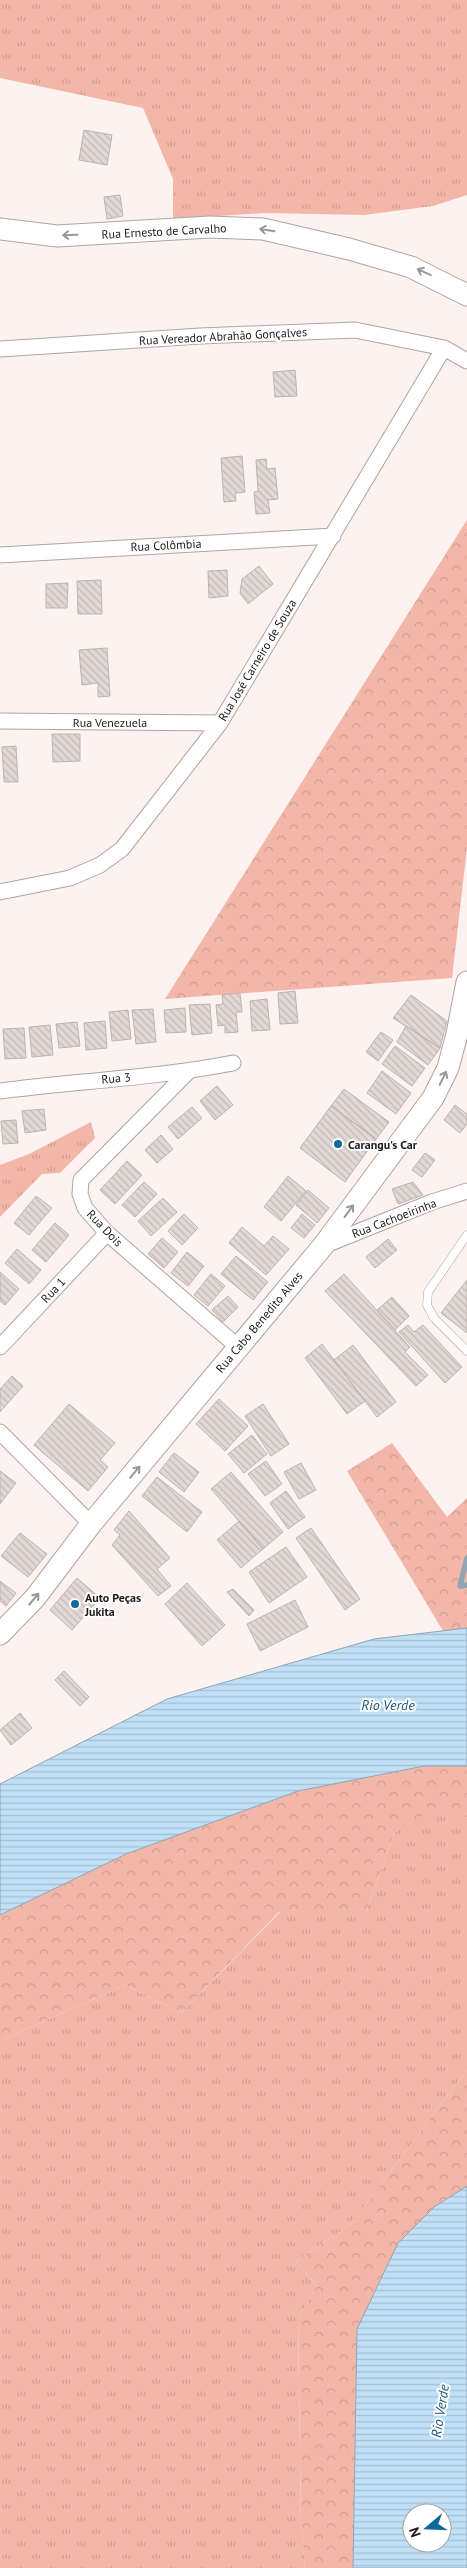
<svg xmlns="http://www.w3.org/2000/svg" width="467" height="2568" viewBox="0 0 467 2568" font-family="'PT Sans',sans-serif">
	<defs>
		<pattern id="grass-tufts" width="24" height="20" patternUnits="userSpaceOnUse" patternTransform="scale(1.25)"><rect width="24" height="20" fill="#f3b7a9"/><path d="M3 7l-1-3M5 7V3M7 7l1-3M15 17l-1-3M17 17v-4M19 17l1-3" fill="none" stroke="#d09d91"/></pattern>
		<pattern id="forest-crowns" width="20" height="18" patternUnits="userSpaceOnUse" patternTransform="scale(1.25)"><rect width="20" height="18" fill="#f3b7a9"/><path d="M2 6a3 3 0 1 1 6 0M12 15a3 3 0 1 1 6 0" fill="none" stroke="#d09d91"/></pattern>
		<pattern id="water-rules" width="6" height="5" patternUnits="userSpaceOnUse" patternTransform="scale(1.25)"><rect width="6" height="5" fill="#c0e0f7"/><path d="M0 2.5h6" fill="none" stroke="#a5c0d3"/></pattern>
		<pattern id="building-back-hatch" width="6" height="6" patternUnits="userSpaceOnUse" patternTransform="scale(1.25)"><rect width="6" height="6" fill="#e3d8d5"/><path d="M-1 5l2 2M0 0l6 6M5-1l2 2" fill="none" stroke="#c2b9b6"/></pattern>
	</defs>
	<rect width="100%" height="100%" fill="#fef2f0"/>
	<path fill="url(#grass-tufts)" d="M 0,0 L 467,0 L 467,195 L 433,206 L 364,215 L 264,213 L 173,219 L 173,179 L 143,108 L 0,78 Z
		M 91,1122 L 95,1138 L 60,1173 L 42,1174 L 0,1217 L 0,1165 L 29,1154 Z
		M 438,1805 L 467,1818 L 467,2070 L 350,2225 L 296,2261 L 317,2286 L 298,2318 L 301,2521 L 305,2568 L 0,2568 L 0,2041 L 125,1985 L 181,2013 L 280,1912 L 366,1912 L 394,1833 Z"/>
	<path fill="url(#forest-crowns)" d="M 467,520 L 467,848 L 452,978 L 165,999 Z
		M 392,1443 L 447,1517 L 467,1498 L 467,1628 L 443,1631 L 347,1471 Z
		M 424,1766 L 467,1766 L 467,1818 L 438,1806 L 394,1833 L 366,1912 L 279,1912 L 181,2013 L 125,1985 L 0,2041 L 0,1915 L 126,1854 L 298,1791 Z
		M 467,2070 L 467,2186 L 357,2329 L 353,2568 L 305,2568 L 301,2521 L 298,2318 L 317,2286 L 296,2261 L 350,2225 Z"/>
	<path fill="url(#water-rules)" stroke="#8fa5b4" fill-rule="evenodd" d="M 467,1628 L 467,1766 L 424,1766 L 298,1791 L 126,1854 L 0,1915 L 0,1784 L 167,1699 L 374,1639 Z
		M 467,2186 L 467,2568 L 353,2568 L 357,2329 L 398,2243 L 434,2207 ZM 412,2513 L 442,2513 L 442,2543 L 412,2543 Z"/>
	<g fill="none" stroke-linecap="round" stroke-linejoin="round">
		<path stroke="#8fa5b4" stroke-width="5.5" d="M 467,1558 L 460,1586 L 467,1585"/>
	</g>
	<path fill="url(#building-back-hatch)" stroke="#beb3b1" d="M 84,130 L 112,135 L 107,165 L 79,160 Z
		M 120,195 L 123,216 L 107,219 L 104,197 Z
		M 295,370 L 297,396 L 275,397 L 273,372 Z
		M 242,456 L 245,492 L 235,493 L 236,501 L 224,502 L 221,458 Z
		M 266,459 L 267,469 L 275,468 L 278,499 L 268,500 L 270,513 L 256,514 L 254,492 L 258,491 L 256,460 Z
		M 259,566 L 273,584 L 248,604 L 240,593 L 242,579 Z
		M 227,570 L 228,596 L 209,598 L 208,571 Z
		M 101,580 L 102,614 L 78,614 L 77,581 Z
		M 68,583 L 67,608 L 46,608 L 46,584 Z
		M 107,648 L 110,696 L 98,697 L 98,683 L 82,685 L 79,650 Z
		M 52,734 L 80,734 L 80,761 L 53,762 Z
		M 16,746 L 18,782 L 4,782 L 2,747 Z
		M 295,991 L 298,1023 L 280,1024 L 278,993 Z
		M 240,993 L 242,1012 L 236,1012 L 238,1032 L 225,1033 L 225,1025 L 218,1026 L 216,1005 L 223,1004 L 222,995 Z
		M 411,995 L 447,1021 L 440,1048 L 393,1018 Z
		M 267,999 L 270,1030 L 252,1031 L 250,1001 Z
		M 210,1004 L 212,1033 L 192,1035 L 189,1005 Z
		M 185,1008 L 186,1032 L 166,1033 L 164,1010 Z
		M 153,1009 L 156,1042 L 136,1044 L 132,1010 Z
		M 128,1010 L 131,1039 L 112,1041 L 109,1012 Z
		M 105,1021 L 107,1048 L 86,1050 L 84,1023 Z
		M 77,1022 L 80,1046 L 59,1048 L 56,1024 Z
		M 50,1025 L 53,1055 L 32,1057 L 29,1027 Z
		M 406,1026 L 440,1048 L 428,1065 L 397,1042 Z
		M 24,1028 L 26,1058 L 5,1059 L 3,1029 Z
		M 381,1032 L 393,1040 L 378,1061 L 366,1052 Z
		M 395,1046 L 425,1068 L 412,1086 L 382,1064 Z
		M 382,1071 L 411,1093 L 396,1114 L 367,1093 Z
		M 217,1086 L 233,1105 L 215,1120 L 200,1101 Z
		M 344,1089 L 389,1122 L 376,1139 L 331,1106 Z
		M 455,1105 L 467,1114 L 467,1124 L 460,1133 L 444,1120 Z
		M 331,1106 L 376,1139 L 345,1182 L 300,1148 Z
		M 192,1107 L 202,1118 L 178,1139 L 168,1127 Z
		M 44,1109 L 46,1130 L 25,1133 L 22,1111 Z
		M 16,1120 L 18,1143 L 3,1144 L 1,1121 Z
		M 161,1135 L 173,1149 L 157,1163 L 145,1150 Z
		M 425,1153 L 435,1160 L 422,1177 L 412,1170 Z
		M 127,1161 L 142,1175 L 115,1204 L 100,1190 Z
		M 288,1176 L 306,1191 L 281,1221 L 264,1207 Z
		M 144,1182 L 157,1194 L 135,1217 L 122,1205 Z
		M 413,1182 L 423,1195 L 398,1204 L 392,1189 Z
		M 308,1190 L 329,1208 L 317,1223 L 296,1205 Z
		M 36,1196 L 52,1208 L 29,1235 L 14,1223 Z
		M 163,1198 L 177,1212 L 151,1236 L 138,1221 Z
		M 184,1214 L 198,1228 L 182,1245 L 168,1231 Z
		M 302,1214 L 315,1225 L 304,1238 L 291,1228 Z
		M 55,1223 L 69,1235 L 46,1262 L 32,1250 Z
		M 242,1227 L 264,1246 L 273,1236 L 289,1249 L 266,1275 L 229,1243 Z
		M 162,1238 L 178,1252 L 164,1268 L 148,1254 Z
		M 388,1239 L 397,1250 L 375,1268 L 366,1257 Z
		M 17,1249 L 41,1270 L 29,1284 L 5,1263 Z
		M 187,1252 L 204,1266 L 188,1286 L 171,1273 Z
		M 236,1256 L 268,1282 L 253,1300 L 221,1274 Z
		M 0,1272 L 19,1289 L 5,1305 L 0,1301 Z
		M 211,1274 L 225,1286 L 208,1306 L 194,1295 Z
		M 344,1274 L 410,1347 L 405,1352 L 428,1375 L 416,1386 L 325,1291 Z
		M 467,1280 L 467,1333 L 441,1313 Z
		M 228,1296 L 238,1307 L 223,1322 L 212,1310 Z
		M 392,1297 L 409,1316 L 395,1330 L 377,1310 Z
		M 408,1325 L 414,1332 L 423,1325 L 462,1367 L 445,1383 L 399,1332 Z
		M 322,1344 L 365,1401 L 347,1414 L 305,1358 Z
		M 353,1345 L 396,1402 L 377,1417 L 334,1360 Z
		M 12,1376 L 23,1386 L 0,1412 L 0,1389 Z
		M 219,1399 L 248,1426 L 225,1451 L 196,1424 Z
		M 69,1404 L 115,1443 L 100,1460 L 108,1467 L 88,1491 L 34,1445 Z
		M 263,1404 L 289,1444 L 271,1456 L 245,1416 Z
		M 252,1435 L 267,1454 L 244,1473 L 228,1454 Z
		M 174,1453 L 199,1472 L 184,1492 L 159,1472 Z
		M 266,1461 L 282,1484 L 265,1496 L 248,1474 Z
		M 301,1463 L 316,1490 L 299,1499 L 284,1472 Z
		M 0,1471 L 16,1483 L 0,1504 Z
		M 231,1472 L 283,1532 L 263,1549 L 211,1489 Z
		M 157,1477 L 202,1512 L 187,1532 L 142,1496 Z
		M 286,1491 L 305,1517 L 288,1529 L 270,1503 Z
		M 129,1511 L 170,1558 L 157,1569 L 171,1586 L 158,1596 L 112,1545 L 120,1535 L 114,1530 Z
		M 239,1521 L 263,1549 L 241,1568 L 217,1540 Z
		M 311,1528 L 360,1599 L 345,1610 L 296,1538 Z
		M 20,1533 L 47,1554 L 28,1577 L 1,1556 Z
		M 286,1547 L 307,1577 L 269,1603 L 249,1572 Z
		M 77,1578 L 100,1598 L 72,1630 L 50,1610 Z
		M 0,1581 L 16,1593 L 6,1606 L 0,1601 Z
		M 187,1583 L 225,1625 L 202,1646 L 165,1604 Z
		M 233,1589 L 254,1610 L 249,1616 L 227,1592 Z
		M 295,1600 L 308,1627 L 260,1651 L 247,1624 Z
		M 64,1671 L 89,1697 L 80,1706 L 55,1680 Z
		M 20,1713 L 32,1728 L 11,1745 L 0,1730 Z"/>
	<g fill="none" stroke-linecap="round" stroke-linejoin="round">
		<g stroke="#aea4a1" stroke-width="9">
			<path id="service" d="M 467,1235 L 428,1292 L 427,1305 L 434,1318 L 467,1351"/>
		</g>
		<g stroke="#aea4a1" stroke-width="17">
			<path id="minor" d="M 0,349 L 200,336 L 355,330 L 444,348 L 467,361
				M 0,555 L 333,536
				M 0,721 L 220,723
				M 0,892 L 70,878 L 100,865 L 122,849 L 220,723 L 444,348
				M 188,1072 L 81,1180 L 80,1194 L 85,1208 L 107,1233 L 238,1347
				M 0,1091 C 77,1081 156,1078 233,1063
				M 323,1246 L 432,1202 L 467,1191
				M 0,1347 L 107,1233
				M 0,1432 L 91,1524"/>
		</g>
		<g stroke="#aea4a1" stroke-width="23">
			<path id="secondary" d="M 0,229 L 57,236 L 210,227 L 263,229 L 349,249 L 411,267 L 467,295
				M 0,1634 L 35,1598 L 91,1524 L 323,1246 L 433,1098 L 448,1068 L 457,1034 L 467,982"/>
		</g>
		<use href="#service" stroke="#fff" stroke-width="8"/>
		<use href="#minor" stroke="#fff" stroke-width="15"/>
		<use href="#secondary" stroke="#fff" stroke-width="21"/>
	</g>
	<defs><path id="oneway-shaft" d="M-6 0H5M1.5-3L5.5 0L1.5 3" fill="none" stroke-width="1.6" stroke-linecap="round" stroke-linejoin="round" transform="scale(1.25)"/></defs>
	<g stroke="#9a9898">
		<use href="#oneway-shaft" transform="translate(267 230) rotate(-170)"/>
		<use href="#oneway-shaft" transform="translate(70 235) rotate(178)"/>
		<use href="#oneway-shaft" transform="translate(424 272) rotate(-155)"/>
		<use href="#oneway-shaft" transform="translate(443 1078) rotate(-64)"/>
		<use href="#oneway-shaft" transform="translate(349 1211) rotate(-54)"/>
		<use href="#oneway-shaft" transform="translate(135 1472) rotate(-50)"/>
		<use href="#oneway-shaft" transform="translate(34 1599) rotate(-50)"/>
	</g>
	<g fill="#0f6a9a" stroke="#fff" stroke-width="2">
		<circle cx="338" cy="1144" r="5"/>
		<circle cx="75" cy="1604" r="5"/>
	</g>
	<g text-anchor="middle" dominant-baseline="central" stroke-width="4" stroke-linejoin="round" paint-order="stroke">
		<g font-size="12" fill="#1e1a19" stroke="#fff">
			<text transform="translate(164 231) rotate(-3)">Rua Ernesto de Carvalho</text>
			<text transform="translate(223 336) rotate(-3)">Rua Vereador Abrahão Gonçalves</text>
			<text transform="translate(166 545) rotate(-3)">Rua Colômbia</text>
			<text transform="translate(257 660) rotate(-59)">Rua José Carneiro de Souza</text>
			<text x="110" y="722">Rua Venezuela</text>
			<text transform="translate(116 1078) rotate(-5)">Rua 3</text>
			<text transform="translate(394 1218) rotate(-21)">Rua Cachoeirinha</text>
			<text transform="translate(105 1228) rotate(46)">Rua Dois</text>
			<text transform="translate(53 1290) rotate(-47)">Rua 1</text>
			<text transform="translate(259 1322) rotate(-50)">Rua Cabo Benedito Alves</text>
		</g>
		<g font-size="12" font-weight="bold" fill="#1e1a19" stroke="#fff" text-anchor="start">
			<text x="348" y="1144">Carangu's Car</text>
			<text x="85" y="1597">Auto Peças<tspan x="85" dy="14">Jukita</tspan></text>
		</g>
		<g font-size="14" font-style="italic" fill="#18597e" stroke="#fff">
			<text x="388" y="1705">Rio Verde</text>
			<text transform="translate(440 2411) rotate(-81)">Rio Verde</text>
		</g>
	</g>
	<g transform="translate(427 2528) rotate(251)"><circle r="24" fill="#ffffff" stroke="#a5a3a3"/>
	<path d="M0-4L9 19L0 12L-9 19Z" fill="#0f6a9a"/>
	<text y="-8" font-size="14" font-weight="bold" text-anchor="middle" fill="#1e1a19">N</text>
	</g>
</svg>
